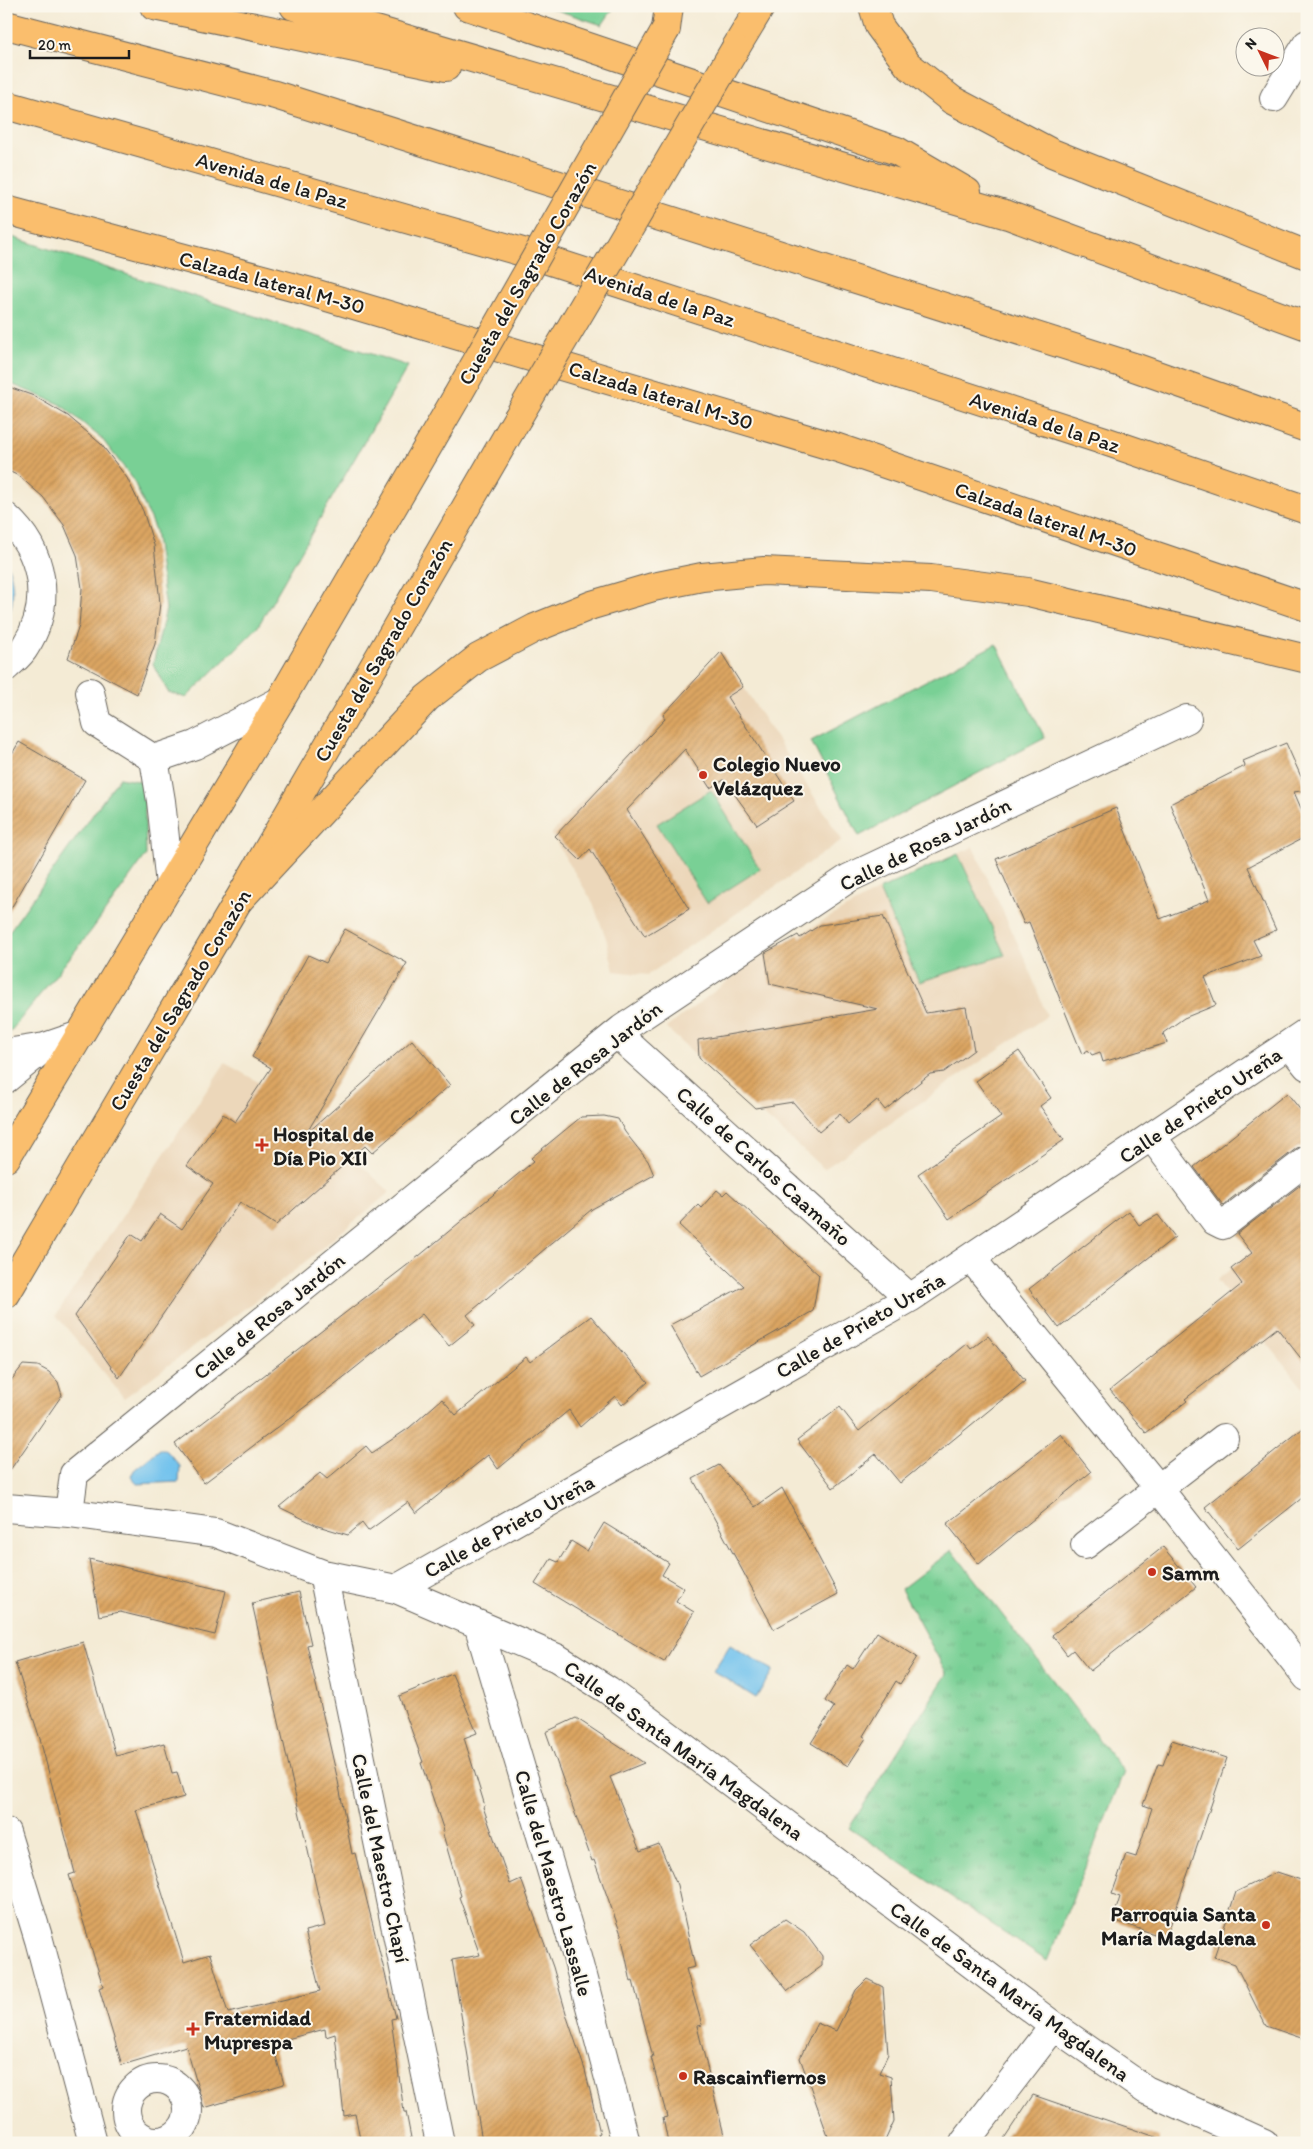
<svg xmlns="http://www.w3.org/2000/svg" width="1313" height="2149" viewBox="0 0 1313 2149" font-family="Itim,sans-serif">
	<defs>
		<pattern id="park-tufts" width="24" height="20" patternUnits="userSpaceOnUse" patternTransform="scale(1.25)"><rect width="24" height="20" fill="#79d095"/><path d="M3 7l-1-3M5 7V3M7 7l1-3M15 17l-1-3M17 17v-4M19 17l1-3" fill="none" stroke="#68b280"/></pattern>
		<pattern id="building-hatch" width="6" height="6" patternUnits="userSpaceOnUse" patternTransform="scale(1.25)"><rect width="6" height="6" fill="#dba562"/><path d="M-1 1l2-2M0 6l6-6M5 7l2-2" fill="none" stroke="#bb8d54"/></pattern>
	</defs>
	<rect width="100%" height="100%" fill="#fbf7ec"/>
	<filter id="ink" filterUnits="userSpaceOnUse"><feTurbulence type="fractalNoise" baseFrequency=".02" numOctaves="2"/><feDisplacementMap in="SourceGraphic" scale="10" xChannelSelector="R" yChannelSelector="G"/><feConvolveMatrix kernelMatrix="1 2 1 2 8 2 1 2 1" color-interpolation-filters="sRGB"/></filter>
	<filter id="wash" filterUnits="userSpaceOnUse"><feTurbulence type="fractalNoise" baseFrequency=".0096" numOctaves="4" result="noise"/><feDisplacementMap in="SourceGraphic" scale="20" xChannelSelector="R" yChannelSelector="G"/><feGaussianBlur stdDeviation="1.12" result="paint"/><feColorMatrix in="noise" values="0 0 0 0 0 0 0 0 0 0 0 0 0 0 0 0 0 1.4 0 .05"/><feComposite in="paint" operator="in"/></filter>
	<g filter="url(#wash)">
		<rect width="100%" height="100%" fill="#f4ebd5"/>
		<path fill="#ecd7ba" d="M 721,652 L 842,840 L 648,975 L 614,971 L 606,938 L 592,901 L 551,834 Z
			M 973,847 L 1025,959 L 1047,1016 L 824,1169 L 666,1028 L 765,953 L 879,890 Z
			M 225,1063 L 320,1117 L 341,1140 L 352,1157 L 390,1192 L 283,1280 L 124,1398 L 56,1315 Z
			M 1307,1209 L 1307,1393 L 1217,1280 Z"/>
		<path fill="#79d095" stroke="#4a7658" d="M 545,6 L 615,6 L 602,25 Z
			M 6,235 L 408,366 L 257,628 L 186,698 L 168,692 L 153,664 L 166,609 L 155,530 L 133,479 L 102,439 L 60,404 L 6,382 Z
			M 996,644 L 1045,738 L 859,836 L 811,741 Z
			M 119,778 L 144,782 L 146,855 L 91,931 L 6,1037 L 6,936 Z
			M 711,790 L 760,869 L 707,903 L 657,824 Z
			M 958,854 L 1005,955 L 919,982 L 879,890 Z"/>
		<path fill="url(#park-tufts)" stroke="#4a7658" d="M 952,1550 L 1124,1772 L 1047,1961 L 849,1828 L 947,1674 L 901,1589 Z"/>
		<path fill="#72c2ed" stroke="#476f84" d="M 6,561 C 15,581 15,603 6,623 Z
			M 160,1449 L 166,1450 L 180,1466 L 179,1482 L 137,1484 L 131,1477 L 134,1470 Z
			M 730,1645 L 773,1670 L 756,1698 L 713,1671 Z"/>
		<g id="blocks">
			<path fill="url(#building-hatch)" d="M 6,386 L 34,396 L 68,416 L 101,444 L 127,478 L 143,511 L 154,545 L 160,603 L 155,644 L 137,694 L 68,658 L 79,626 L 82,588 L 77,555 L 64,525 L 43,497 L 19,476 L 6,470 Z
				M 721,652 L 743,687 L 727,697 L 794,801 L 757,825 L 724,780 L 710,788 L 685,749 L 627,810 L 689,909 L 645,936 L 590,849 L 580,860 L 555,836 L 665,719 L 663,715 Z
				M 19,742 L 85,780 L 6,917 L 6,764 Z
				M 1286,743 L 1307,790 L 1294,792 L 1307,822 L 1307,836 L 1248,867 L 1276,930 L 1253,940 L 1261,956 L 1205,977 L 1216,1005 L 1184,1018 L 1163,1033 L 1167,1043 L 1103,1062 L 1100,1052 L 1092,1055 L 1088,1050 L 1082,1054 L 1029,922 L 1024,924 L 996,859 L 1116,808 L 1160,919 L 1209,900 L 1170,804 L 1245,766 L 1243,761 Z
				M 883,916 L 926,1013 L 966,1007 L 974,1050 L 944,1072 L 930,1074 L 885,1110 L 877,1100 L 848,1124 L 840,1114 L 819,1132 L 793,1102 L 755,1108 L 699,1058 L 698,1040 L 878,1009 L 770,984 L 765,953 L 798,935 L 800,938 L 820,925 Z
				M 345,929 L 407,963 L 306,1134 L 412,1040 L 450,1085 L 372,1153 L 365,1146 L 276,1225 L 240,1202 L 119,1378 L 75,1316 L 131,1234 L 142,1241 L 160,1214 L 182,1229 L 213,1184 L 187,1166 L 223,1114 L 235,1122 L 271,1068 L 252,1057 L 308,955 L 326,963 Z
				M 1019,1051 L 1051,1098 L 1040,1106 L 1064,1140 L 949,1219 L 918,1174 L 1001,1117 L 976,1081 Z
				M 1287,1093 L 1307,1118 L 1307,1145 L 1297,1148 L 1223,1205 L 1194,1167 Z
				M 604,1116 L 618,1119 L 625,1132 L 648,1161 L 654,1175 L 592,1209 L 467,1315 L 475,1325 L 449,1346 L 422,1314 L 339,1381 L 204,1483 L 175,1444 L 419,1256 L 534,1161 L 531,1158 L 581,1117 Z
				M 1307,1180 L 1307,1366 L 1277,1328 L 1185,1399 L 1187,1401 L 1146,1433 L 1110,1390 L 1242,1284 L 1231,1269 L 1252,1253 L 1237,1234 Z
				M 717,1190 L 723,1195 L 727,1191 L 819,1275 L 813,1311 L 699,1376 L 670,1325 L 744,1286 L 679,1225 L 698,1205 L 701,1208 Z
				M 1129,1211 L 1139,1225 L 1158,1215 L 1175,1237 L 1059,1328 L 1029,1289 Z
				M 591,1316 L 648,1382 L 622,1405 L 615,1396 L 580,1427 L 569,1410 L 498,1469 L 488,1455 L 416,1513 L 408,1502 L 368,1531 L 362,1523 L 348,1535 L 318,1526 L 279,1507 L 320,1473 L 327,1479 L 366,1446 L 372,1453 L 409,1428 L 442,1399 L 456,1415 L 526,1357 L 530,1362 Z
				M 988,1336 L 1025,1381 L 900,1483 L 876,1454 L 833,1488 L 797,1440 L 840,1407 L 859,1431 L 967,1344 L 971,1349 Z
				M 23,1365 L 38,1366 L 49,1372 L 58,1382 L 62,1395 L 6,1476 L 6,1387 Z
				M 1307,1425 L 1307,1494 L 1238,1549 L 1205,1507 Z
				M 1061,1434 L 1091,1472 L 979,1564 L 947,1524 Z
				M 719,1465 L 755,1507 L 782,1488 L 838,1594 L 774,1629 L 693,1479 Z
				M 604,1523 L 669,1563 L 662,1575 L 684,1588 L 676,1601 L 694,1612 L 664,1662 L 535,1584 L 551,1559 L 558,1562 L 571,1541 L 587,1551 Z
				M 1163,1547 L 1196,1587 L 1090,1671 L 1073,1650 L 1067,1655 L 1052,1635 Z
				M 89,1559 L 226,1591 L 215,1635 L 120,1612 L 99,1616 Z
				M 299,1592 L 311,1644 L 307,1645 L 338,1781 L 352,1854 L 355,1853 L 396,2018 L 391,2019 L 404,2112 L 406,2112 L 412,2143 L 361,2143 L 355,2114 L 344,2116 L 335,2034 L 326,2037 L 325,2029 L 272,2043 L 284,2084 L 204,2108 L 186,2046 L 122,2065 L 99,1988 L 103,1986 L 69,1875 L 75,1873 L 40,1739 L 15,1662 L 83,1642 L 116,1756 L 164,1743 L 172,1773 L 177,1772 L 184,1797 L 136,1810 L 184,1962 L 210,1954 L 228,2013 L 320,1991 L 305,1931 L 325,1926 L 252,1603 Z
				M 877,1632 L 917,1657 L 900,1684 L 896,1681 L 863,1736 L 866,1738 L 848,1766 L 811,1743 L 834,1707 L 825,1701 L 847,1665 L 853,1669 Z
				M 452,1674 L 477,1733 L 464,1738 L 485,1806 L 483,1807 L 510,1884 L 521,1879 L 553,1967 L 568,2020 L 585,2070 L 600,2133 L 598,2134 L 601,2143 L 498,2143 L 497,2138 L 482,2141 L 452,1960 L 480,1955 L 459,1897 L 461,1896 L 442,1831 L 444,1831 L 421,1763 L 423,1762 L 399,1696 Z
				M 576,1718 L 644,1763 L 610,1777 L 640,1851 L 659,1844 L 677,1885 L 695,1967 L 686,1969 L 702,2025 L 697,2026 L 726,2143 L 668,2143 L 663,2118 L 667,2117 L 651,2057 L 653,2057 L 633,1981 L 631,1982 L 621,1934 L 594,1860 L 592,1861 L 546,1732 Z
				M 1172,1740 L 1227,1758 L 1166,1938 L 1113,1920 L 1120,1897 L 1112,1894 L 1126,1854 L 1136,1857 L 1152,1808 L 1143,1805 L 1158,1764 L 1163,1765 Z
				M 1277,1872 L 1307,1882 L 1307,2040 L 1266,2026 L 1235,1964 L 1214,1957 L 1236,1892 Z
				M 785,1919 L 804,1932 L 822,1956 L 822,1966 L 788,1991 L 750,1945 Z
				M 867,1979 L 883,1987 L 888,2054 L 879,2073 L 891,2077 L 894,2121 L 884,2143 L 829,2139 L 800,2058 L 817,2023 L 836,2031 L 856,1990 Z
				M 1033,2095 L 1159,2138 L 1159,2143 L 1001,2143 Z"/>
		</g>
	</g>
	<g filter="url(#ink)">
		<use href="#blocks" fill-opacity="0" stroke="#68645d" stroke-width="1"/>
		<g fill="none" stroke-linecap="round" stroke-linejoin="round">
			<g stroke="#68645d" stroke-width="30">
				<path id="minor" d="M 1274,98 L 1307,44
					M 6,517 C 44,551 53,604 25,647 C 21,655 12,661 6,667
					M 90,692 L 97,723 L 154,759 L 161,801 L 170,885
					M 154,759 L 195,745 L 280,701
					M 617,1034 L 910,1298
					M 1290,1045 L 1307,1066
					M 6,1053 L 45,1047 L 80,1035
					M 6,1079 L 44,1048
					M 1152,1137 L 1215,1221 L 1223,1225 L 1307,1160
					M 971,1258 L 1159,1489 L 1307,1677
					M 6,1508 L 69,1513 L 216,1533 L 323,1574 L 396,1589 L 557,1658 L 608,1690 L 1054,2026 L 1146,2090 L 1264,2143
					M 69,1513 L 74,1474 L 622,1029 L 849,878 L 1187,719
					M 1085,1545 L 1224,1438
					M 323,1574 L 440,2143
					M 396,1589 L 910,1298 L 1307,1032
					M 478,1624 L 577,1957 L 626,2143
					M 6,1832 L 39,1940 L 93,2143
					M126 2110a31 31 0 1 1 62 0a31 31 0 1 1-62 0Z
					M 964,2143 L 1054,2026"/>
			</g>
			<g stroke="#68645d" stroke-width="30">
				<path id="major" d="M 735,49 L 761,6
					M 6,1158 L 280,701 L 456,398
					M 6,1294 L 238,901 L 517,419"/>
			</g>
			<g stroke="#68645d" stroke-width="30">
				<path id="highway" d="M 154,6 L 446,67
					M 294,6 L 1008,215 L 1307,326
					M 467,6 L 897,151 L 967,192
					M 873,6 L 879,26 L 908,65 L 952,100 L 1052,153 L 1307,255
					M 6,25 L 275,95 L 1134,367 L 1307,428
					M 666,29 L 669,6
					M 6,105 L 526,253 L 1105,441 L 1307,510
					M 6,210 L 307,291 L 838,448 L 1307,607
					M 238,901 L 427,698 L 478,658 L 535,628 L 592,605 L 653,587 L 702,577 L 764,571 L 931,579 L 1028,592 L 1307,659"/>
			</g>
			<use href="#minor" stroke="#fff" stroke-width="28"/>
			<use href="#major" stroke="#fabe6d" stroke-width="28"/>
			<use href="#highway" stroke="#fabe6d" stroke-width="28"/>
			<g stroke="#68645d" stroke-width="30" stroke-linecap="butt">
				<path id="major-bridge" d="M 456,398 L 666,29
					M 517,419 L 735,49"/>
			</g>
			<use href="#major-bridge" stroke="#fabe6d" stroke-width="28"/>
		</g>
	</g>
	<g fill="#c8321e" stroke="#fbf7ec" stroke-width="2">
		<circle cx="703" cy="775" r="5"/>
		<path d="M259.5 1137.5h5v5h5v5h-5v5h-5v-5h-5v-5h5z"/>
		<circle cx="1152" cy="1572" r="5"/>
		<circle cx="1266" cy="1925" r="5"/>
		<path d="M190.5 2021.5h5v5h5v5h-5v5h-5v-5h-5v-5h5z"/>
		<circle cx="683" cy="2076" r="5"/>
	</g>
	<g text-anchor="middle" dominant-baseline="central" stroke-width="4" stroke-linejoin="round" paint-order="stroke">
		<g font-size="21" fill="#1c1c1c" stroke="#fbf7ec">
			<text transform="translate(272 180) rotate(16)">Avenida de la Paz</text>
			<text transform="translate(527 273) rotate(-60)">Cuesta del Sagrado Corazón</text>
			<text transform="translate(272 282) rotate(15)">Calzada lateral M-30</text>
			<text transform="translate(660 296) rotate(18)">Avenida de la Paz</text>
			<text transform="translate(661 395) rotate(17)">Calzada lateral M-30</text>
			<text transform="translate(1045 422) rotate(18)">Avenida de la Paz</text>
			<text transform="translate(1046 519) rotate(19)">Calzada lateral M-30</text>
			<text transform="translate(383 650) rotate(-60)">Cuesta del Sagrado Corazón</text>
			<text transform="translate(925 844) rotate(-26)">Calle de Rosa Jardón</text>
			<text transform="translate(180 1000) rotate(-59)">Cuesta del Sagrado Corazón</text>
			<text transform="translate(585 1063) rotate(-38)">Calle de Rosa Jardón</text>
			<text transform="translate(1200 1105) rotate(-34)">Calle de Prieto Ureña</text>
			<text transform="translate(764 1166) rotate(42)">Calle de Carlos Caamaño</text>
			<text transform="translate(269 1316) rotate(-39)">Calle de Rosa Jardón</text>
			<text transform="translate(860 1325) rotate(-30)">Calle de Prieto Ureña</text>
			<text transform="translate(509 1526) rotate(-29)">Calle de Prieto Ureña</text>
			<text transform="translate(684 1750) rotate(36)">Calle de Santa María Magdalena</text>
			<text transform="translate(381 1858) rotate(78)">Calle del Maestro Chapí</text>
			<text transform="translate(554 1883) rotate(74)">Calle del Maestro Lassalle</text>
			<text transform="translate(1010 1991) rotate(36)">Calle de Santa María Magdalena</text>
		</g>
		<g font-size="21" font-weight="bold" fill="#1c1c1c" stroke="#fbf7ec" text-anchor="start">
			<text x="713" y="763">Colegio Nuevo<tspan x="713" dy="24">Velázquez</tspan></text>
			<text x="273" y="1133">Hospital de<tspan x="273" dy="24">Día Pio XII</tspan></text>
			<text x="1162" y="1572">Samm</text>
			<text x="1256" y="1913" text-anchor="end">Parroquia Santa<tspan x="1256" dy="24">María Magdalena</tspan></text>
			<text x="204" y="2017">Fraternidad<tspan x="204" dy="24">Muprespa</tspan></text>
			<text x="693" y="2076">Rascainfiernos</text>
		</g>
	</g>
	<rect width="1313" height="2149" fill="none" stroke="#fbf7ec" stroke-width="25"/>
	<g transform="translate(1260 52) rotate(312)"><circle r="24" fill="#fbf7ec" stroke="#a29f99"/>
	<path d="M0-4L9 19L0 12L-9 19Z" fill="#c8321e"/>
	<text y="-8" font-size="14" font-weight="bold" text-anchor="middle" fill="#1c1c1c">N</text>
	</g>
	<path d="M30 50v8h99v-8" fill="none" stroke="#1c1c1c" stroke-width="2.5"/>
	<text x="38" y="50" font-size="15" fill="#1c1c1c" stroke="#fbf7ec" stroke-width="4" paint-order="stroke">20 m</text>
</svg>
